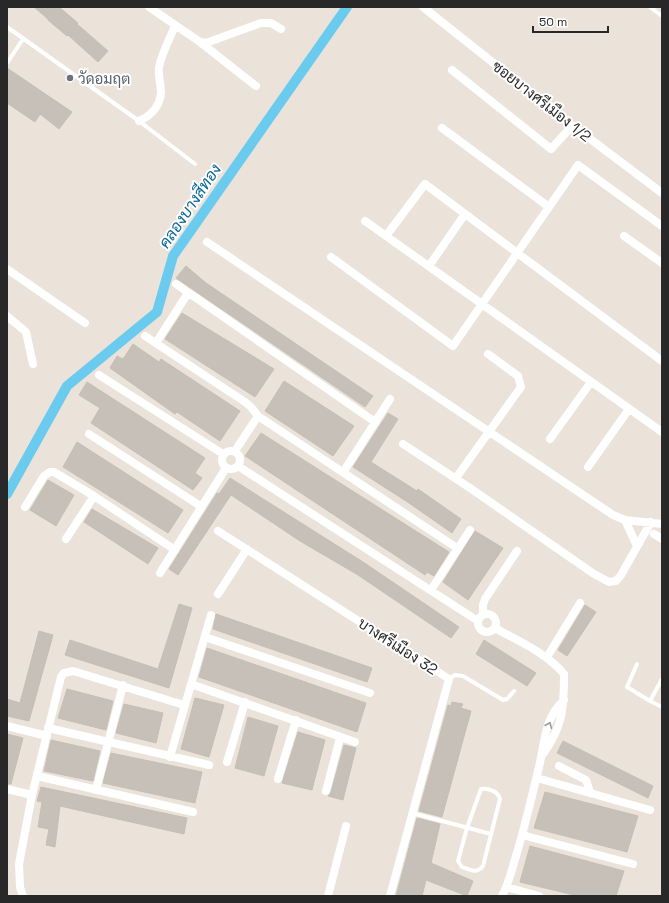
<svg xmlns="http://www.w3.org/2000/svg" width="669" height="903" viewBox="0 0 669 903" font-family="'Space Grotesk',Sarabun,sans-serif">
	<rect width="100%" height="100%" fill="#ebe3d9"/>
	<g fill="none" stroke-linecap="round" stroke-linejoin="round">
		<path stroke="#6acbee" stroke-width="10" d="M 7,494 L 67,386 L 157,312 L 173,256 L 347,7"/>
	</g>
	<path fill="#c6c0b9" stroke="#c5bfb3" d="M 34,7 L 59,7 L 78,23 L 77,24 L 108,51 L 98,62 L 68,35 L 67,36 L 48,20 L 48,19 Z
		M 7,68 L 72,112 L 59,129 L 40,114 L 35,122 L 7,103 Z
		M 186,266 L 206,283 L 373,396 L 365,407 L 176,278 Z
		M 182,313 L 274,369 L 255,397 L 165,339 Z
		M 133,344 L 159,362 L 161,359 L 240,411 L 220,441 L 177,412 L 175,414 L 110,368 L 117,356 L 123,359 Z
		M 284,381 L 354,426 L 333,456 L 265,411 Z
		M 87,382 L 205,458 L 195,473 L 202,478 L 193,490 L 91,423 L 100,408 L 79,395 Z
		M 388,413 L 398,419 L 371,462 L 417,491 L 418,489 L 461,519 L 452,533 L 409,503 L 353,467 Z
		M 261,433 L 449,552 L 434,576 L 427,572 L 425,575 L 245,456 Z
		M 77,442 L 183,510 L 168,533 L 63,467 Z
		M 230,478 L 363,562 L 459,627 L 451,638 L 358,575 L 300,541 L 231,495 L 178,575 L 169,569 L 217,493 L 219,494 Z
		M 48,480 L 74,495 L 56,526 L 30,510 Z
		M 92,509 L 158,548 L 148,564 L 84,522 Z
		M 475,531 L 503,548 L 468,600 L 443,582 Z
		M 179,604 L 192,608 L 169,688 L 65,655 L 70,640 L 158,669 Z
		M 585,605 L 596,612 L 567,656 L 558,650 Z
		M 216,614 L 372,668 L 367,682 L 213,629 Z
		M 39,631 L 53,635 L 29,721 L 7,716 L 7,699 L 20,703 Z
		M 484,640 L 536,673 L 527,686 L 476,654 Z
		M 207,648 L 366,703 L 357,732 L 199,677 Z
		M 67,689 L 113,701 L 106,730 L 58,718 Z
		M 195,698 L 224,705 L 209,757 L 181,749 Z
		M 452,702 L 463,704 L 461,708 L 471,711 L 442,817 L 419,811 L 448,705 L 451,706 Z
		M 124,704 L 163,713 L 156,743 L 116,733 Z
		M 248,717 L 278,726 L 264,776 L 235,768 Z
		M 298,732 L 325,740 L 312,790 L 282,783 Z
		M 7,734 L 23,738 L 11,784 L 7,784 Z
		M 51,740 L 100,751 L 93,781 L 44,771 Z
		M 563,741 L 653,786 L 648,798 L 557,753 Z
		M 344,745 L 356,748 L 343,800 L 328,796 L 331,792 Z
		M 111,753 L 202,772 L 195,803 L 103,783 Z
		M 41,787 L 187,818 L 184,834 L 60,806 L 55,847 L 46,845 L 49,829 L 38,827 L 42,802 L 37,801 Z
		M 545,792 L 638,816 L 627,852 L 534,828 Z
		M 417,818 L 440,824 L 431,863 L 473,881 L 467,896 L 426,880 L 422,896 L 396,896 Z
		M 530,846 L 624,871 L 616,896 L 578,896 L 520,882 Z"/>
	<g fill="none" stroke-linecap="round" stroke-linejoin="round">
		<path stroke="#fff" stroke-width="4" d="M 650,7 L 662,16
			M 7,27 L 139,121 L 195,164
			M 7,63 L 23,39
			M 637,664 L 627,687 L 650,701
			M 449,679 L 455,675 L 463,676 L 503,700 L 507,699 L 514,691
			M 662,679 L 650,701 L 662,707
			M 481,789 C 488,788 498,791 500,799 L 483,866 C 477,874 470,870 462,867 L 458,861 L 467,828 Z
			M 412,813 L 491,834"/>
		<path stroke="#fff" stroke-width="8" d="M 149,7 L 200,42 L 206,43 L 261,23 L 271,23 L 281,29
			M 423,7 L 569,123 L 662,193
			M 200,42 L 256,86
			M 452,70 L 551,149 L 572,126
			M 139,121 C 151,116 160,106 161,93 C 161,84 158,76 159,67 C 162,53 169,40 175,26
			M 442,128 L 549,207
			M 365,221 L 662,432
			M 386,236 L 425,184 L 662,361
			M 624,236 L 662,263
			M 207,242 L 613,515 L 625,520 L 662,524
			M 331,257 L 453,346 L 578,165 L 662,226
			M 429,266 L 465,214
			M 7,269 L 85,323
			M 176,284 L 375,422
			M 7,316 L 26,332 L 33,364
			M 145,336 L 245,402 L 251,407 L 258,416 L 457,548
			M 156,343 L 188,293
			M 99,375 L 223,454
			M 89,434 L 202,507
			M 550,439 L 591,382
			M 403,444 L 470,488 L 594,574 L 609,582 L 616,581 L 621,575 L 651,522
			M222 460a9 9 0 1 1 18 0a9 9 0 1 1-18 0Z
			M 235,451 L 258,416
			M 238,466 L 478,621
			M 588,467 L 629,409
			M 344,471 L 390,399
			M 456,478 L 521,387 L 518,376 L 488,354
			M 25,507 L 44,476 L 50,472 L 54,472 L 94,496 L 175,550
			M 625,520 L 637,546
			M 218,531 L 449,679 L 390,896
			M 654,534 L 662,539
			M 66,539 L 94,496
			M 160,573 L 226,468
			M 431,590 L 470,530
			M 218,594 L 247,549
			M478 623a9 9 0 1 1 18 0a9 9 0 1 1-18 0Z
			M 483,615 L 483,605 L 485,599 L 517,551
			M 495,628 C 518,641 547,653 564,674 C 564,708 563,726 543,754
			M 205,637 L 370,693
			M 547,657 L 580,603
			M 191,684 L 355,742
			M 7,726 L 47,736
			M 48,728 L 209,765
			M 170,757 L 211,615
			M 227,762 L 245,702
			M 559,766 L 586,780 L 590,792
			M 37,776 L 193,812
			M 537,778 L 650,810
			M 278,779 L 296,720
			M 7,789 L 32,795
			M 96,790 L 123,685
			M 326,791 L 340,738
			M 522,835 L 633,864
			M 507,887 L 539,896
			M 23,896 L 20,887 L 19,864 L 32,795 L 61,677 L 64,673 L 73,671 L 184,705
			M 328,896 L 346,826
			M 502,896 C 509,883 512,869 516,856 C 525,826 532,796 539,767 C 545,742 544,719 564,700"/>
	</g>
	<defs><path id="oneway-chevron" d="M-2-3.5L2.5 0L-2 3.5" fill="none" stroke-width="1.6" stroke-linecap="round" stroke-linejoin="round"/></defs>
	<use stroke="#9e9e9e" href="#oneway-chevron" transform="translate(549 725) rotate(-67)"/>
	<circle fill="#6b7280" stroke="#fff" stroke-width="1.5" cx="70" cy="78" r="4"/>
	<g text-anchor="middle" dominant-baseline="central" stroke-width="4" stroke-linejoin="round" paint-order="stroke">
		<g font-size="15" fill="#5b616d" stroke="#fff" text-anchor="start">
			<text x="78" y="78">วัดอมฤต</text>
		</g>
		<g font-size="15" fill="#282828" stroke="#fff">
			<text transform="translate(542 101) rotate(38)">ซอยบางศรีเมือง 1/2</text>
			<text transform="translate(398 646) rotate(33)">บางศรีเมือง 32</text>
		</g>
		<g font-size="16" font-style="italic" fill="#0d6797" stroke="#fff">
			<text transform="translate(190 206) rotate(-56)">คลองบางสีทอง</text>
		</g>
	</g>
	<rect width="669" height="903" fill="none" stroke="#282828" stroke-width="16"/>
	<path d="M533 26v6h75v-6" fill="none" stroke="#282828" stroke-width="2"/>
	<text x="539" y="26" font-size="12" fill="#282828" stroke="#ffffff" stroke-width="3" paint-order="stroke">50 m</text>
</svg>
